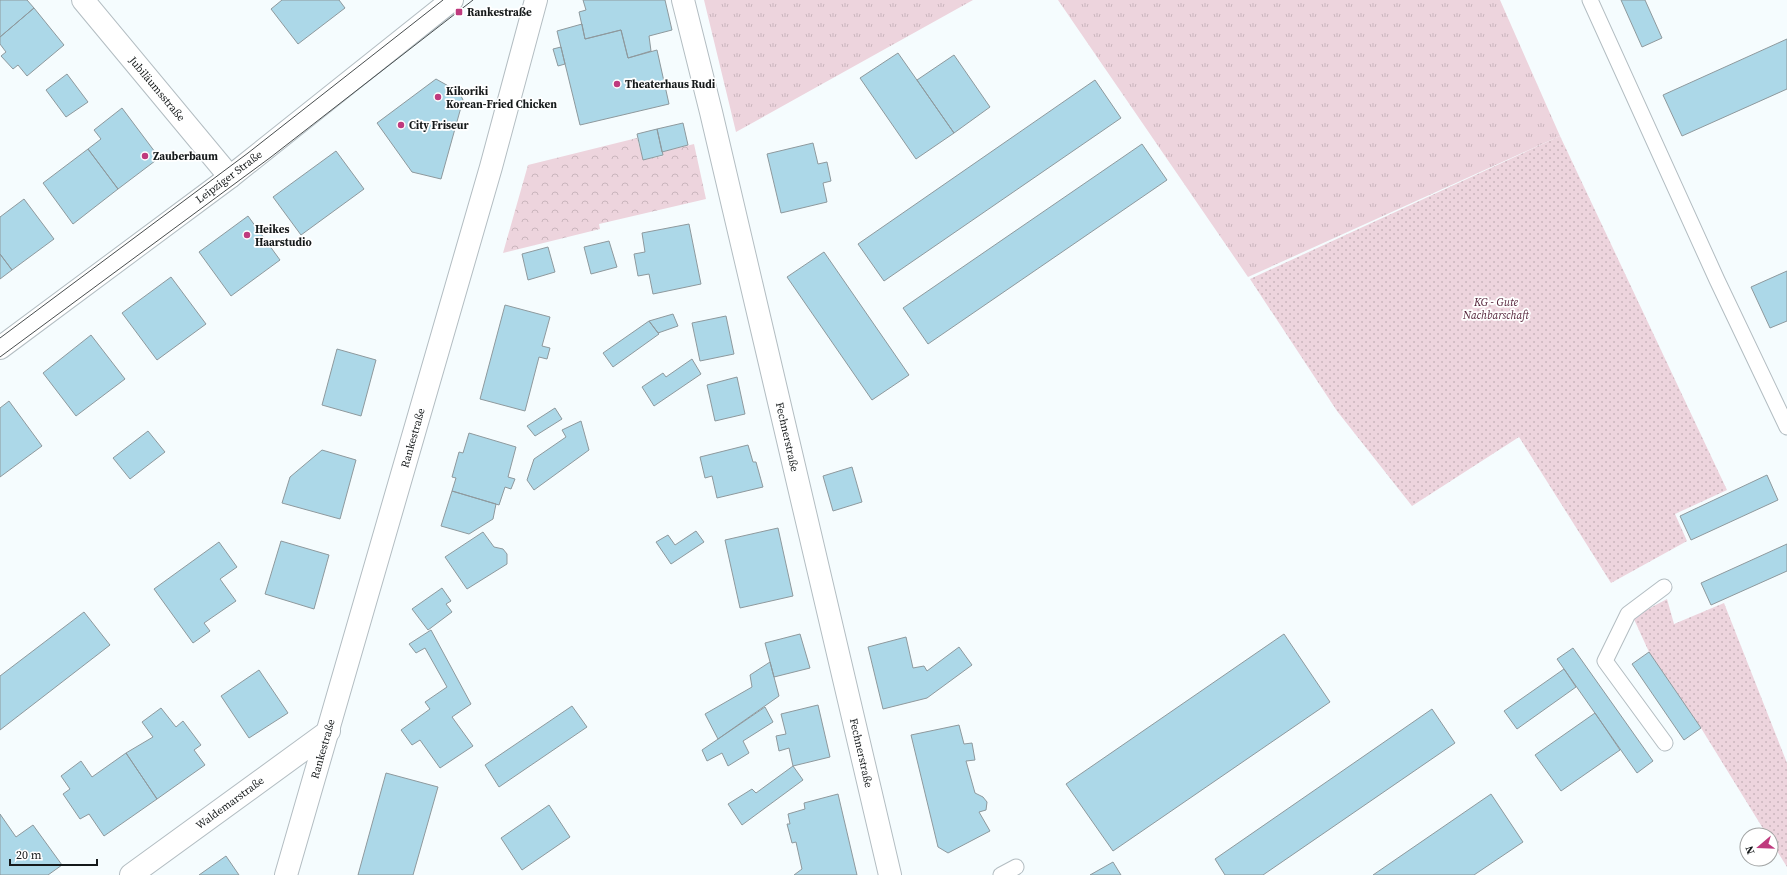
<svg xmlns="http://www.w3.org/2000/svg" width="1787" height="875" viewBox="0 0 1787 875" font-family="'Source Serif 4',serif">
	<defs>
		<pattern id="grass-tufts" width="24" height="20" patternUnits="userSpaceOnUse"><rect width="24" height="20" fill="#edd4dd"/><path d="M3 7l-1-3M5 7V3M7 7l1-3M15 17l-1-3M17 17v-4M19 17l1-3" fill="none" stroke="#cab5bd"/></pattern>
		<pattern id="park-crowns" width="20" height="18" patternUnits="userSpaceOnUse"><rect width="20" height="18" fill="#edd4dd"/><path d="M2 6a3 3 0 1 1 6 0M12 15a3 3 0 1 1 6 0" fill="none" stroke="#cab5bd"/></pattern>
		<pattern id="garden-dots" width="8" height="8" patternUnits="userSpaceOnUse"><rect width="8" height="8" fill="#edd4dd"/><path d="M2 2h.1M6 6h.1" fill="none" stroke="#cab5bd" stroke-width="1.8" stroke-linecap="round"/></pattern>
	</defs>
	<rect width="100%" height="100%" fill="#f5fcfe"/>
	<path fill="url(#grass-tufts)" d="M 704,0 L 973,0 L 736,132 Z
		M 1058,0 L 1500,0 L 1560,136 L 1248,277 Z"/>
	<path fill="url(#park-crowns)" d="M 637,138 L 643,160 L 663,156 L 662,152 L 694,144 L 706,199 L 599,224 L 600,229 L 503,253 L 528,165 Z"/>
	<path fill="url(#garden-dots)" d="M 1560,136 L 1727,490 L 1675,514 L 1687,541 L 1611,583 L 1519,437 L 1412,506 L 1337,411 L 1250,279 Z
		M 1667,599 L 1674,624 L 1724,603 L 1787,763 L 1787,867 L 1771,841 L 1771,835 L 1767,835 L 1701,728 L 1649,652 L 1633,617 Z"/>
	<path fill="#acd8e8" stroke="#8e999d" d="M 0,0 L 27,0 L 34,8 L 0,37 Z
		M 282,0 L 339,0 L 345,8 L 298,44 L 271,9 Z
		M 583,0 L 665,0 L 672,30 L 649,36 L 651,51 L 628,58 L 621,30 L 585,39 L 579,12 L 586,10 Z
		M 1621,0 L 1645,0 L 1662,38 L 1642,47 Z
		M 34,8 L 64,45 L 27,76 L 18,65 L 13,69 L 1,56 L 6,52 L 0,44 L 0,37 Z
		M 582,24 L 585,39 L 621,30 L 628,58 L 657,50 L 669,104 L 580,125 L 557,31 Z
		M 1787,39 L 1787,89 L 1682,136 L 1663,95 Z
		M 561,47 L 565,64 L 558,66 L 553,49 Z
		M 898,53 L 954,133 L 916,159 L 860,78 Z
		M 954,55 L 990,107 L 954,133 L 917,80 Z
		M 67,74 L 88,102 L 66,117 L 46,90 Z
		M 436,79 L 459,92 L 463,100 L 441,179 L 412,172 L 377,123 Z
		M 1095,80 L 1121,118 L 884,281 L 858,244 Z
		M 122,108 L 155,152 L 155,161 L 118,189 L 88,149 L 101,139 L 94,130 Z
		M 683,123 L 688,145 L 662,152 L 657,129 Z
		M 657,129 L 663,155 L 643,160 L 637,134 Z
		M 813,143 L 818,164 L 827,162 L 831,181 L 823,183 L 827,202 L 781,213 L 767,154 Z
		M 1142,144 L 1167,180 L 928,344 L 903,308 Z
		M 88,149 L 118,189 L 73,224 L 43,183 Z
		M 336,151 L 364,189 L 301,235 L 273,197 Z
		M 24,199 L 54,239 L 12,270 L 0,254 L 0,217 Z
		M 248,216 L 280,260 L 231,296 L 199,252 Z
		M 689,224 L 701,284 L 653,294 L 649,274 L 638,276 L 634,254 L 645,252 L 642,233 Z
		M 609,241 L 617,267 L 591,274 L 584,247 Z
		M 548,247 L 555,272 L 528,280 L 522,254 Z
		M 824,252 L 909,375 L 872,400 L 787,277 Z
		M 0,254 L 12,270 L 0,279 Z
		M 1787,271 L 1787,321 L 1770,328 L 1751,287 Z
		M 171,277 L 206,324 L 157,360 L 122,313 Z
		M 505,305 L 550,317 L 542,346 L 550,348 L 547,359 L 539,357 L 525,411 L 480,399 Z
		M 673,314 L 678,326 L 658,333 L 649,321 Z
		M 726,316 L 734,354 L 700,361 L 692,323 Z
		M 649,321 L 659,334 L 613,367 L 603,353 Z
		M 91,335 L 125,379 L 76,416 L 43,373 Z
		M 337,349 L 376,360 L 361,416 L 322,405 Z
		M 692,359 L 701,374 L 654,406 L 642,387 L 663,373 L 666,377 Z
		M 737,377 L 745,414 L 715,421 L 707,385 Z
		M 9,401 L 42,446 L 0,477 L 0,408 Z
		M 555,408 L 562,419 L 535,436 L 527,426 Z
		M 581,421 L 589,450 L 534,490 L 527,480 L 534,459 L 566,437 L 562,430 Z
		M 148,431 L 165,452 L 130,479 L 113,458 Z
		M 469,433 L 516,447 L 508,477 L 515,479 L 511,489 L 505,487 L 499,505 L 452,491 L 456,478 L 452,477 L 459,452 L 463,453 Z
		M 748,445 L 753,462 L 756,462 L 763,487 L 717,498 L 712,476 L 705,478 L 700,457 Z
		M 322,450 L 356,460 L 340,519 L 282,503 L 290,477 Z
		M 852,467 L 862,502 L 833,511 L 823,476 Z
		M 1767,475 L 1778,500 L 1691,540 L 1680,516 Z
		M 452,491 L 496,504 L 493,519 L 469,534 L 441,526 Z
		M 778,528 L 793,596 L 740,608 L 725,540 Z
		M 696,531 L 704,542 L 671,564 L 656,542 L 668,535 L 675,545 Z
		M 483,532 L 494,547 L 503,549 L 507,554 L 507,564 L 467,589 L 445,557 Z
		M 281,541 L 329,555 L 314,609 L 265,594 Z
		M 219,542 L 237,567 L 220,579 L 236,601 L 204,623 L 210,631 L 193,643 L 154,589 Z
		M 1787,544 L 1787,571 L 1711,605 L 1701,583 Z
		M 442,588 L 451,601 L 446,604 L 452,612 L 428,630 L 412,609 Z
		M 84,612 L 110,645 L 0,730 L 0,676 Z
		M 431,630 L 471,704 L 452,717 L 473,746 L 440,768 L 420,740 L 412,745 L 401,730 L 430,709 L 425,702 L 447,687 L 425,648 L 416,653 L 409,644 Z
		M 800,634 L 810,668 L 774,677 L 765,643 Z
		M 1284,634 L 1330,702 L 1113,851 L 1066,784 Z
		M 906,637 L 913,668 L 924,666 L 927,671 L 959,647 L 972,665 L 927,698 L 883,709 L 868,647 Z
		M 1573,648 L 1653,761 L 1637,773 L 1557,659 Z
		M 1649,652 L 1701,728 L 1684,740 L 1632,664 Z
		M 770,662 L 779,696 L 718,739 L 705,714 L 752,687 L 750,675 Z
		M 1564,669 L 1576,687 L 1517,729 L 1504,711 Z
		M 259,670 L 288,713 L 249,738 L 221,696 Z
		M 818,705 L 830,757 L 793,766 L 789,748 L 779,751 L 776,736 L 786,734 L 781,714 Z
		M 572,706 L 587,727 L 499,787 L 485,765 Z
		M 765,707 L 773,722 L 743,741 L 749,753 L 728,766 L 722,753 L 707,761 L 702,750 Z
		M 161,708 L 176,727 L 183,721 L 201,745 L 194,750 L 205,765 L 157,799 L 126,753 L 153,737 L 142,722 Z
		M 1432,709 L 1455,743 L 1263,875 L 1225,875 L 1215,859 Z
		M 1595,713 L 1620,750 L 1561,791 L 1535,755 Z
		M 959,725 L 964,744 L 972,743 L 975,760 L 966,761 L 975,793 L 983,797 L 987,802 L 986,810 L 979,812 L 990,831 L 948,853 L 938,847 L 911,735 Z
		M 126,753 L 157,799 L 104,836 L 89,814 L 80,819 L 63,794 L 70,789 L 61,776 L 81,761 L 92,777 Z
		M 793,766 L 803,780 L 742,825 L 728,804 L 752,789 L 756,793 Z
		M 386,773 L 438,787 L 413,875 L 358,875 Z
		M 838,794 L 857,875 L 794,875 L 802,869 L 796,842 L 792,843 L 787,824 L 790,824 L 788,814 L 805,809 L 804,803 Z
		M 1491,794 L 1523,842 L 1474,875 L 1373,875 Z
		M 549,805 L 570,837 L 522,870 L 501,838 Z
		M 0,814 L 16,837 L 33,825 L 62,865 L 48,875 L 0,875 Z
		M 226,856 L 239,875 L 199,875 Z
		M 1113,862 L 1121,875 L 1090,875 Z"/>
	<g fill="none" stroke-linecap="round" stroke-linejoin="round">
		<g stroke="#b3bdc2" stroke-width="17">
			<path id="service" d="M 1590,0 L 1717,280 L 1787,427
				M 1664,587 L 1628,614 L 1605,661 L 1665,743
				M 1001,875 L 1016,867"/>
		</g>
		<g stroke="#b3bdc2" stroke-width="24">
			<path id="minor" d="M 83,0 L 230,177
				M 683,0 L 711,112 L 890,875
				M 131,875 L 329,731"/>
		</g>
		<g stroke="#b3bdc2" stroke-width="24">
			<path id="tertiary" d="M 286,875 L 491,167 L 536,0"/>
		</g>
		<g stroke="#b3bdc2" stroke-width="24">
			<path id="secondary" d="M 0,348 L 230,177 L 452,0"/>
		</g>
		<use href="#service" stroke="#fff" stroke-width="15"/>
		<use href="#minor" stroke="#fff" stroke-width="22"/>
		<use href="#tertiary" stroke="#fff" stroke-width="22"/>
		<use href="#secondary" stroke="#fff" stroke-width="22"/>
		<path stroke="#494e4f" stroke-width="1" d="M 0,338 L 248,153 L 443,0
			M 0,357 L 271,157 L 473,0"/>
	</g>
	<g fill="#bf3a7e" stroke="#fff" stroke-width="1.5">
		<rect x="455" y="8" width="8" height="8" rx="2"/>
		<circle cx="617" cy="84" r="4"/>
		<circle cx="438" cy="97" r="4"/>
		<circle cx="401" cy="125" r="4"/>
		<circle cx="145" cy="156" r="4"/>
		<circle cx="247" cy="235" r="4"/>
	</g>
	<g text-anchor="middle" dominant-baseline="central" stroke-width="3.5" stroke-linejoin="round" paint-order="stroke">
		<g font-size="11" font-weight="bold" fill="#15191a" stroke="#fff" text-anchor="start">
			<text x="467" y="12">Rankestraße</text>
			<text x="625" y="84">Theaterhaus Rudi</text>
			<text x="446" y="91">Kikoriki<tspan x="446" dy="13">Korean-Fried Chicken</tspan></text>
			<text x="409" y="125">City Friseur</text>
			<text x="153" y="156">Zauberbaum</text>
			<text x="255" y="229">Heikes<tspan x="255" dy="13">Haarstudio</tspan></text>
		</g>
		<g font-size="11" fill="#15191a" stroke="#fff">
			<text transform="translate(157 89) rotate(50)">Jubiläumsstraße</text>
			<text transform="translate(229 177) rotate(-37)">Leipziger Straße</text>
			<text transform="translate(787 437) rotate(77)">Fechnerstraße</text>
			<text transform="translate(413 438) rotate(-74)">Rankestraße</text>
			<text transform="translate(323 749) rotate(-74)">Rankestraße</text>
			<text transform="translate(861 753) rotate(77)">Fechnerstraße</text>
			<text transform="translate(230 803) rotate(-36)">Waldemarstraße</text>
		</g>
		<g font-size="11" font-style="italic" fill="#4e1c33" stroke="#fff">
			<text x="1496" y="302">KG - Gute<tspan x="1496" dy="13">Nachbarschaft</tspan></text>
		</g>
	</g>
	<g transform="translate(1759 847) rotate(251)"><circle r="19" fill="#ffffff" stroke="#a1a3a3"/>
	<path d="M0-3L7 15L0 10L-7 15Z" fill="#bf3a7e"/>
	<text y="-6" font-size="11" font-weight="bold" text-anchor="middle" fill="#15191a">N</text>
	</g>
	<path d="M10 859v6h87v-6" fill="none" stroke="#15191a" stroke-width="2"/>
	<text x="16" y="859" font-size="12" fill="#15191a" stroke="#ffffff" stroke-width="3" paint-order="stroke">20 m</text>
</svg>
